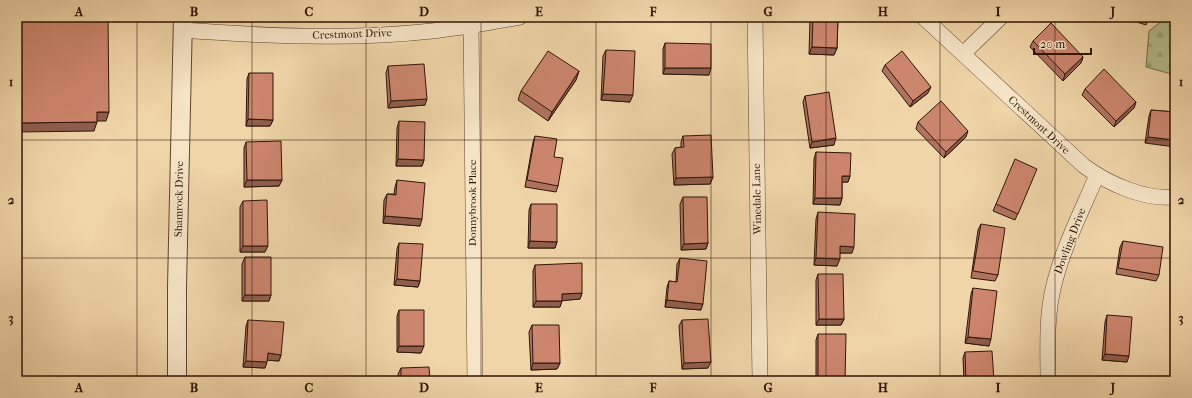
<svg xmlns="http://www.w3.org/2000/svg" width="1192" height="398" viewBox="0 0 1192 398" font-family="'IM FELL French Canon',serif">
	<defs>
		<pattern id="forest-firs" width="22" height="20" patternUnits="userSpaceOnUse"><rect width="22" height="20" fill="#b5be8b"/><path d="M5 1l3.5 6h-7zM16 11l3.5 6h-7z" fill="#9ca277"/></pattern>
	</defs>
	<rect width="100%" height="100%" fill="#f0d5a8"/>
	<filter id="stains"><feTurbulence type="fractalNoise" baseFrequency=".005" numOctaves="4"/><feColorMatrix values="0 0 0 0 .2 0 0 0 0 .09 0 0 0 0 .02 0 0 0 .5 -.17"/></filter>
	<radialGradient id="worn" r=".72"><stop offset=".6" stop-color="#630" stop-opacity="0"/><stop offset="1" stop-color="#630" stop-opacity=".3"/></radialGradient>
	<path fill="url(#forest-firs)" stroke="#726a4a" d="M 1167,17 L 1175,17 L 1175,75 L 1146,67 L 1149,31 Z"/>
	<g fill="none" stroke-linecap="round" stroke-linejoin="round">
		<g stroke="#5f4531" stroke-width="16">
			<path id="minor" d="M 755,17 L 760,381
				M 923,17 L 1084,166 C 1109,184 1144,200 1175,197
				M 471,25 L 475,381
				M 182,30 C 265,36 350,40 432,31 C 462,28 491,22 520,17
				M 963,54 L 1001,17
				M 1048,381 C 1048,351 1046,319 1053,289 C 1062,249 1081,213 1097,175"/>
		</g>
		<g stroke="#5f4531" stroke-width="20">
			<path id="tertiary" d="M 177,381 L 177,287 L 183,17"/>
		</g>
		<use href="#minor" stroke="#f5e4c6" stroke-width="15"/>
		<use href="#tertiary" stroke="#f5e4c6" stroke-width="18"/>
	</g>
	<path fill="#b0735f" stroke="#2f1509" d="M 811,17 L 838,17 L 837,48 L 834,55 L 809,54 L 810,19 Z
		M 1121,17 L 1149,17 L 1146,25 Z
		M 1033,41 L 1083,57 L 1081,63 L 1063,81 L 1030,47 Z
		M 665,43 L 709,75 L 663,74 L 663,49 Z
		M 606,50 L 630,102 L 601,100 L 603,56 Z
		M 885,65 L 928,93 L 910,107 L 882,71 Z
		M 388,66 L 425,105 L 388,108 L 386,73 Z
		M 579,71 L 576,80 L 548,121 L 518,100 L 521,91 Z
		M 249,73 L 273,120 L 270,126 L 246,126 L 247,79 Z
		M 1085,89 L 1136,102 L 1134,108 L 1114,127 L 1082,95 Z
		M 805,96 L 834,145 L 810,148 L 803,102 Z
		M 1151,110 L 1175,112 L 1145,143 L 1149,116 Z
		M 399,121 L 424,160 L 422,166 L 396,166 L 397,128 Z
		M 918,122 L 966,137 L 944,158 L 916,129 Z
		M 535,136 L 554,157 L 558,186 L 556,192 L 525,187 L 533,142 Z
		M 683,136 L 713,177 L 710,184 L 674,185 L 672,154 L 675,148 L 681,147 L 681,142 Z
		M 246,142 L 282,180 L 279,186 L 244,187 L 244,148 Z
		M 816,152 L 850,176 L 848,182 L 842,182 L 842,198 L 840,205 L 813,204 L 814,159 Z
		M 1034,175 L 1015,220 L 993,211 L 996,204 Z
		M 397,180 L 420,226 L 383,223 L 384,200 L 387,194 L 394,194 L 395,187 Z
		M 683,197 L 708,243 L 706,249 L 681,250 L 680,204 Z
		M 243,201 L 265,252 L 240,252 L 240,207 Z
		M 531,204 L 557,242 L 555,248 L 528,248 L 529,210 Z
		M 818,212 L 852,253 L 840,253 L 837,266 L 814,265 L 816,219 Z
		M 981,224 L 998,275 L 995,281 L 971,278 L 978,230 Z
		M 1123,241 L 1159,275 L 1156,281 L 1116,274 L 1120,247 Z
		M 399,243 L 420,281 L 418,287 L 394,285 L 397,249 Z
		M 245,257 L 271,295 L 269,301 L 242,301 L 242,264 Z
		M 680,258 L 701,310 L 665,307 L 667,287 L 669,281 L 676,282 L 677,264 Z
		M 535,265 L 582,293 L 580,299 L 562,300 L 560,307 L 533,307 L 533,271 Z
		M 818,274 L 844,319 L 841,325 L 816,325 L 816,280 Z
		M 973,288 L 989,346 L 965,343 L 971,294 Z
		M 399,310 L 421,353 L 397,352 L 397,316 Z
		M 1107,315 L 1127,362 L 1102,360 L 1105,322 Z
		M 248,320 L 281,355 L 279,361 L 267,360 L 265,368 L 243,367 L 246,326 Z
		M 682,320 L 708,368 L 682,369 L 679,326 Z
		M 532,325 L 560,363 L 557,369 L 531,370 L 529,332 Z
		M 818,334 L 845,381 L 816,381 L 816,340 Z
		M 965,352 L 994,381 L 964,381 L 963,358 Z
		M 401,368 L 430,381 L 399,381 L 398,374 Z"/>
	<path fill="#905e4d" stroke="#2f1509" d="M 812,47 L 837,48 L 834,55 L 809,54 Z
		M 1083,57 L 1081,63 L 1063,81 L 1065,74 Z
		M 665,68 L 711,68 L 709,75 L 663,74 Z
		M 579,71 L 576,80 L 548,121 L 552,112 Z
		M 931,87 L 928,93 L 910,107 L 913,101 Z
		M 603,94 L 633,95 L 630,102 L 601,100 Z
		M 427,99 L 425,105 L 388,108 L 391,101 Z
		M 1136,102 L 1134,108 L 1114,127 L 1116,121 Z
		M 97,112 L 109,112 L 106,121 L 94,121 Z
		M 248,119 L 273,120 L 270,126 L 246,126 Z
		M 97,122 L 94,131 L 17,132 L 17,123 Z
		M 968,131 L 966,137 L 944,158 L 946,152 Z
		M 1148,137 L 1175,140 L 1175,147 L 1145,143 Z
		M 836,138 L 834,145 L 810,148 L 812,142 Z
		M 398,159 L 424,160 L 422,166 L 396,166 Z
		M 842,176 L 850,176 L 848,182 L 840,182 Z
		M 713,177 L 710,184 L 674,185 L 676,178 Z
		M 247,180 L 282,180 L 279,186 L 244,187 Z
		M 815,198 L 842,198 L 840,205 L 813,204 Z
		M 385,216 L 422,219 L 420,226 L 383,223 Z
		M 530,241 L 557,242 L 555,248 L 528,248 Z
		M 708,243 L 706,249 L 681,250 L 684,244 Z
		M 243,246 L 268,246 L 265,252 L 240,252 Z
		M 840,246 L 854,247 L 852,253 L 838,253 Z
		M 816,258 L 840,259 L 837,266 L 814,265 Z
		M 397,279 L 420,281 L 418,287 L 394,285 Z
		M 582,293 L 580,299 L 560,301 L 562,294 Z
		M 245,295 L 271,295 L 269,301 L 242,301 Z
		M 667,300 L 703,304 L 701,310 L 665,307 Z
		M 536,301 L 562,301 L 560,307 L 533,307 Z
		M 819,319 L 844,319 L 841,325 L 816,325 Z
		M 968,337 L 991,339 L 989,346 L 965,343 Z
		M 399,346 L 424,346 L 421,353 L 397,352 Z
		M 268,353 L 281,355 L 279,361 L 265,360 Z
		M 1105,354 L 1129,356 L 1127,362 L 1102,360 Z
		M 246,361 L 267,362 L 265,368 L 243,367 Z
		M 711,362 L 708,368 L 682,369 L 684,363 Z
		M 533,363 L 560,363 L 557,369 L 531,370 Z"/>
	<path fill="#cd866e" stroke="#2f1509" d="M 17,17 L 108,17 L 109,112 L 97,112 L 97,122 L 17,123 Z
		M 813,17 L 838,17 L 837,48 L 812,47 Z
		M 1051,23 L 1083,57 L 1065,74 L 1033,41 Z
		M 665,43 L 711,44 L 711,68 L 665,68 Z
		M 606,50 L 635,51 L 633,95 L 603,94 Z
		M 548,51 L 579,71 L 552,112 L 521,91 Z
		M 902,51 L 931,87 L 913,101 L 885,65 Z
		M 424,64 L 427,99 L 391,101 L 388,66 Z
		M 1104,69 L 1136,102 L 1116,121 L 1085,89 Z
		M 249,73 L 273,73 L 273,120 L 248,119 Z
		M 829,92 L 836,138 L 812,142 L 805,96 Z
		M 941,101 L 968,131 L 946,152 L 918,122 Z
		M 1151,110 L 1175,112 L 1175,140 L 1148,137 Z
		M 399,121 L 425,122 L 424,160 L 398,159 Z
		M 711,135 L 713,177 L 676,178 L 675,148 L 684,147 L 683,136 Z
		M 535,136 L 557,139 L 554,157 L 563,158 L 558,186 L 527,180 Z
		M 281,141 L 282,180 L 247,180 L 246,142 Z
		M 816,152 L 851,153 L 850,176 L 842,176 L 842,198 L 815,198 Z
		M 1015,159 L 1037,169 L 1018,214 L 996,204 Z
		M 397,180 L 425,183 L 422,219 L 385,216 L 387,194 L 396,195 Z
		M 683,197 L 707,197 L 708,243 L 684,244 Z
		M 267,200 L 268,246 L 243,246 L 243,201 Z
		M 531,204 L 557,204 L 557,242 L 530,241 Z
		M 818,212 L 855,214 L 854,247 L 840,246 L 840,259 L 816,258 Z
		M 981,224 L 1005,228 L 998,275 L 973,271 Z
		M 1123,241 L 1163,247 L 1159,275 L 1118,268 Z
		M 399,243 L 423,244 L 420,281 L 397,279 Z
		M 245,257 L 271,257 L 271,295 L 245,295 Z
		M 680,258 L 707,261 L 703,304 L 667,300 L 669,281 L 677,282 Z
		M 582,263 L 582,293 L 562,294 L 562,301 L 536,301 L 535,265 Z
		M 818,274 L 843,274 L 844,319 L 819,319 Z
		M 973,288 L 997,291 L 991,339 L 968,337 Z
		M 399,310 L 424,310 L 424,346 L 399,346 Z
		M 1107,315 L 1132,317 L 1129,356 L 1105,354 Z
		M 708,319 L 711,362 L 684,363 L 682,320 Z
		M 248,320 L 284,322 L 281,355 L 268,353 L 267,362 L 246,361 Z
		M 532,325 L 559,325 L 560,363 L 533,363 Z
		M 818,334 L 846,334 L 845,381 L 818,380 Z
		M 992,351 L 994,381 L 966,381 L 965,352 Z
		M 429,367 L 430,381 L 401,381 L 401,368 Z
		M 685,379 L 711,380 L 711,381 L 685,381 Z"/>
	<path fill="none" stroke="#2f1509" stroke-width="1" stroke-opacity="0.55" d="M 137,17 L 137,381M 252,17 L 252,381M 366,17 L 366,381M 481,17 L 481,381M 596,17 L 596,381M 711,17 L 711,381M 826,17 L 826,381M 940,17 L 940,381M 1055,17 L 1055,381M 17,140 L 1175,140M 17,258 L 1175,258"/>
	<g text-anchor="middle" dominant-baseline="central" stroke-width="3" stroke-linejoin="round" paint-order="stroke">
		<g font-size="11" fill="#2f1509" stroke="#f5e4c6">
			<text transform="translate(352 34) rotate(-2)">Crestmont Drive</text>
			<text transform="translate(1039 125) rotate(43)">Crestmont Drive</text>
			<text transform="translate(179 199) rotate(-89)">Shamrock Drive</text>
			<text transform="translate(757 199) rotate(-91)">Winedale Lane</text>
			<text transform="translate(472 203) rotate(-90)">Donnybrook Place</text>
			<text transform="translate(1070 241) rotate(-69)">Dowling Drive</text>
		</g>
	</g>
	<rect width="1192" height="398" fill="none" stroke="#f0d5a8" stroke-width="44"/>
	<path d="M1034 48v6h57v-6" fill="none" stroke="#2f1509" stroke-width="2"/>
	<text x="1040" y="48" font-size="12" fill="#2f1509" stroke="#f5e4c6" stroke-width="3" paint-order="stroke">20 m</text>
	<rect x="22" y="22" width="1148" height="354" fill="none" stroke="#2f1509" stroke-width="1.5"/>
	<g font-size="13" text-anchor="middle" font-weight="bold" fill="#2f1509">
		<text x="79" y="16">A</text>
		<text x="194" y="16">B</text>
		<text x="309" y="16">C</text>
		<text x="424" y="16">D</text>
		<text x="539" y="16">E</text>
		<text x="653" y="16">F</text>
		<text x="768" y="16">G</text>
		<text x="883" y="16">H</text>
		<text x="998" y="16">I</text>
		<text x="1113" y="16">J</text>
		<text x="11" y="86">1</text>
		<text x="1181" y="86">1</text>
		<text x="11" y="204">2</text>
		<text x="1181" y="204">2</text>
		<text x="11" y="322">3</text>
		<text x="1181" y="322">3</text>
		<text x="79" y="392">A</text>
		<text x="194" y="392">B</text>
		<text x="309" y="392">C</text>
		<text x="424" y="392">D</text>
		<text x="539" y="392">E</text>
		<text x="653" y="392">F</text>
		<text x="768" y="392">G</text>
		<text x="883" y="392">H</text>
		<text x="998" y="392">I</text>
		<text x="1113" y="392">J</text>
	</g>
	<rect width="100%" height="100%" filter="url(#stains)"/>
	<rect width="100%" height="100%" fill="url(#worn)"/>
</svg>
